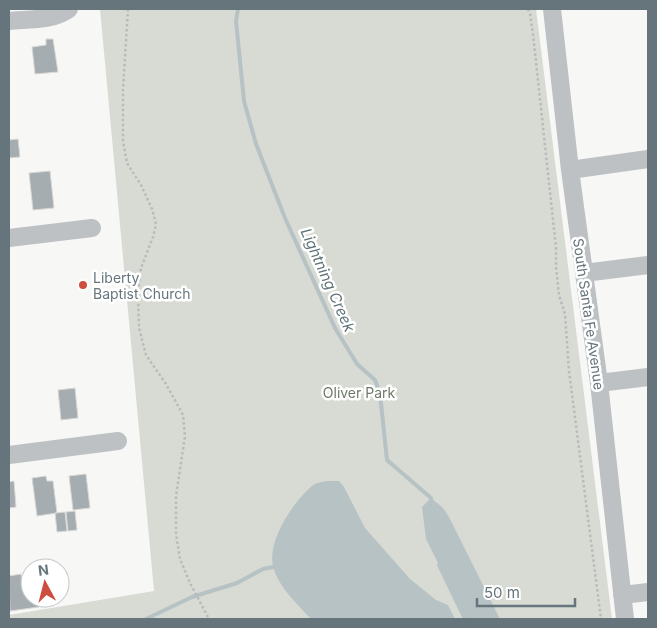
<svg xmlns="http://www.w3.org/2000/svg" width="657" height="628" viewBox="0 0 657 628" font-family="Inter,sans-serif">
	<rect width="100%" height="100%" fill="#f7f7f5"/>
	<path fill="#d8dbd4" d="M 100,9 L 536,9 L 612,619 L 9,619 L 9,615 L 154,591 Z"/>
	<path fill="#b6c2c4" d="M 326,481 L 339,481 L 344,487 L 365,528 L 410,579 L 436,600 L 448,605 L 455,619 L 311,619 C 298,605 277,585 273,566 C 267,541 293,502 312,486 C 315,483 322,482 326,481 Z
		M 431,498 L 443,508 L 449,517 L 500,619 L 466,619 L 426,539 L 422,507 Z"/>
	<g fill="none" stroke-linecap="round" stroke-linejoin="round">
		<path stroke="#b6c2c4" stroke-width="4" d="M 238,9 L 236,21 L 244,101 L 256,144 L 285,218 L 335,328 L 357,364 L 375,380 L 380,394 L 387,460 L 431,498 L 431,502
			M 439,565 L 465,619
			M 146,619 L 192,597 L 237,583 L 263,569 L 273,567"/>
	</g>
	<path fill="#a5adb1" stroke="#d9d9d7" d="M 46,39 L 53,39 L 58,72 L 35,74 L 32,47 L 46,45 Z
		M 18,139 L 20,157 L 9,158 L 9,140 Z
		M 50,171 L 54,208 L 33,210 L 29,173 Z
		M 75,388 L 78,418 L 61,420 L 58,390 Z
		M 86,474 L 90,508 L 73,510 L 69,476 Z
		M 46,476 L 47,481 L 53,481 L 57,513 L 37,516 L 32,478 Z
		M 14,481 L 16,507 L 9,508 L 9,482 Z
		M 75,511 L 77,530 L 68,531 L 66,512 Z
		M 65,512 L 67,531 L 57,532 L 55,513 Z
		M 21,574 L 22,585 L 30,584 L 30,598 L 37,598 L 39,607 L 10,611 L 9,576 Z"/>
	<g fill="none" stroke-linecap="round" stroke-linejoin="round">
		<path stroke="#b7bbbc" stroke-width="2.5" stroke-dasharray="2.5 2.5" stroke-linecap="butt" d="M 128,9 L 123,89 L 123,141 L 127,163 L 141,185 L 152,209 L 156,224 L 153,237 L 141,268 L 138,293 L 139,328 L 146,355 L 166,384 L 183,415 L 185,436 L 176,496 L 176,534 L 180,559 L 190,583 L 209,619
			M 528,9 L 530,14 L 533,34 L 556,248 L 556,267 L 559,295 L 565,314 L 569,371 L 601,619"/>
		<path stroke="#bdc1c4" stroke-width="18" d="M 552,9 L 570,170 L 599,383 L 625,619
			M 9,21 C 27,19 54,21 69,9
			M 570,170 L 648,159
			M 9,238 L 92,228
			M 584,273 L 648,265
			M 599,383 L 648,377
			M 9,455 L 118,441
			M 622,595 L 648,592"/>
	</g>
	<circle fill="#cd4d3f" stroke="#fff" stroke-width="2" cx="83" cy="285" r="5"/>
	<g text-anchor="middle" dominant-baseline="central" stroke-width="5" stroke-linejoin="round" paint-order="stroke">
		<g font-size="14" fill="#66757c" stroke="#fff" text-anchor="start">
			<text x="93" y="277">Liberty<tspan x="93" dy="16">Baptist Church</tspan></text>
		</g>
		<g font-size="14" fill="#66757c" stroke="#fff">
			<text transform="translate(589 314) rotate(82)">South Santa Fe Avenue</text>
		</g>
		<g font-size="14" fill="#6e7a68" stroke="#fff">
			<text x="359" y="392">Oliver Park</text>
		</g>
		<g font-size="15" font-style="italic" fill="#607477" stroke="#fff">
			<text transform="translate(328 280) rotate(66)">Lightning Creek</text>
		</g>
	</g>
	<rect width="657" height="628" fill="none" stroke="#66757c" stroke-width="20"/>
	<g transform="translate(45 583) rotate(353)"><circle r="24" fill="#ffffff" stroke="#c2c8cb"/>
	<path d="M0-4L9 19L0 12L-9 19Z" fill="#cd4d3f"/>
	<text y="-8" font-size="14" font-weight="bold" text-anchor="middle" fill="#66757c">N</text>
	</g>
	<path d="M477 598v8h98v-8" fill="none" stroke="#66757c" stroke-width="2.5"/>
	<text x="484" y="598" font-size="15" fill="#66757c" stroke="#ffffff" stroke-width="4" paint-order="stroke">50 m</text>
</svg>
